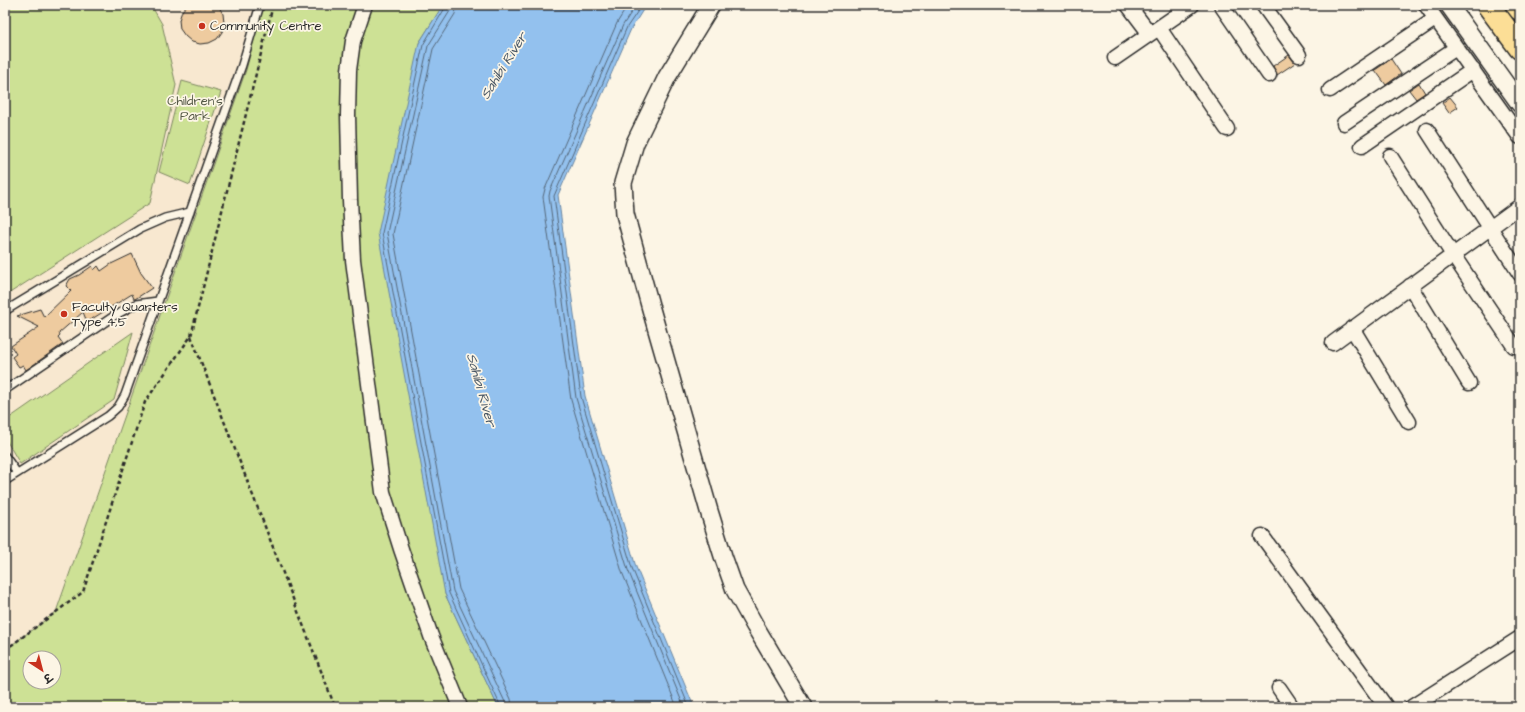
<svg xmlns="http://www.w3.org/2000/svg" width="1525" height="712" viewBox="0 0 1525 712" font-family="'Architects Daughter','Playpen Sans Deva',sans-serif">
	<rect width="100%" height="100%" fill="#fcf5e5"/>
	<filter id="ink" filterUnits="userSpaceOnUse"><feTurbulence type="fractalNoise" baseFrequency=".025" numOctaves="2"/><feDisplacementMap in="SourceGraphic" scale="8" xChannelSelector="R" yChannelSelector="G"/><feConvolveMatrix kernelMatrix="1 2 1 2 8 2 1 2 1" color-interpolation-filters="sRGB"/></filter>
	<g filter="url(#ink)">
		<path fill="#f8e8d0" d="M 5,5 L 263,5 L 246,70 L 56,612 L 5,650 Z"/>
		<path fill="#cde195" stroke="#7c8660" fill-rule="evenodd" d="M 5,5 L 151,5 L 162,24 L 176,85 L 150,203 L 5,296 Z
			M 263,5 L 443,5 L 419,43 L 445,594 L 498,707 L 5,707 L 5,650 L 56,612 L 246,70 ZM 30,658 L 54,658 L 54,682 L 30,682 Z
			M 182,81 L 221,92 L 190,185 L 159,172 Z
			M 133,332 L 114,400 L 20,464 L 5,438 L 5,421 Z"/>
		<path fill="#93c1ee" stroke="#6985a0" d="M 443,5 L 646,5 L 631,29 L 558,195 L 585,396 L 636,567 L 694,707 L 498,707 L 445,594 L 378,233 L 419,43 Z"/>
		<g fill="none" stroke-linecap="round" stroke-linejoin="round">
			<path stroke="#556779" stroke-width="1" d="M 446,5 L 445,8 L 423,45 L 382,233 L 449,593 L 501,707
				M 451,5 L 450,11 L 428,46 L 387,233 L 453,591 L 505,702 L 506,707
				M 457,5 L 455,14 L 433,49 L 393,234 L 459,589 L 511,699 L 512,707
				M 628,5 L 617,23 L 545,189 L 543,197 L 571,400 L 622,572 L 677,707
				M 636,5 L 623,25 L 550,191 L 549,196 L 576,398 L 628,570 L 684,707
				M 642,5 L 627,27 L 554,196 L 581,397 L 632,568 L 689,707"/>
		</g>
		<path fill="#eecb9f" stroke="#2b2b2b" d="M 187,5 L 218,5 L 223,14 L 224,23 L 222,32 L 217,39 L 209,43 L 200,44 L 192,42 L 185,36 L 180,29 L 179,20 L 182,11 Z
			M 1289,55 L 1295,63 L 1277,75 L 1273,66 Z
			M 1391,59 L 1401,74 L 1386,85 L 1375,70 Z
			M 1419,83 L 1425,93 L 1416,99 L 1409,90 Z
			M 1450,97 L 1458,107 L 1449,113 L 1442,103 Z
			M 132,254 L 141,273 L 152,288 L 135,299 L 134,299 L 132,294 L 87,322 L 83,312 L 59,333 L 60,335 L 58,337 L 63,344 L 26,370 L 23,365 L 19,367 L 12,357 L 16,354 L 11,346 L 39,327 L 17,316 L 40,309 L 44,317 L 71,291 L 66,286 L 70,279 L 79,275 L 92,266 L 94,270 L 98,266 L 101,271 L 111,264 Z"/>
		<g fill="none" stroke-linecap="round" stroke-linejoin="round">
			<g stroke="#2b2b2b" stroke-width="10">
				<path id="service" d="M 5,311 L 140,229 L 165,218 L 190,212
					M 5,390 L 114,316 L 136,304 L 158,301
					M 5,456 L 17,473
					M 5,481 L 108,416 L 118,407 L 125,395 L 242,65 L 260,5"/>
			</g>
			<g stroke="#2b2b2b" stroke-width="17">
				<path id="minor" d="M 365,5 L 353,41 L 349,70 L 348,115 L 350,200 L 353,260 L 383,492 L 401,549 L 431,636 L 460,707
					M 1128,5 L 1150,34
					M 1221,5 L 1269,75
					M 1263,5 L 1299,55
					M 1426,5 L 1520,137
					M 1159,28 L 1227,129
					M 1115,58 L 1192,5
					M 1330,90 L 1435,19
					M 1344,123 L 1456,48
					M 1427,130 L 1520,274
					M 1362,146 L 1473,70
					M 1390,156 L 1453,255 L 1514,346
					M 1410,286 L 1469,383
					M 1352,328 L 1409,422
					M 1333,343 L 1520,206
					M 1262,536 L 1386,707
					M 1279,688 L 1292,707
					M 1412,707 L 1520,638"/>
			</g>
			<g stroke="#2b2b2b" stroke-width="20">
				<path id="tertiary" d="M 711,5 L 667,77 L 635,143 L 623,183 L 625,214 L 651,309 L 709,511 L 723,556 L 735,590 L 755,626 L 803,707
					M 1449,5 L 1520,104"/>
			</g>
			<g stroke="#2b2b2b" stroke-width="25">
				<path id="trunk" d="M 1488,5 L 1520,48
					M 1517,5 L 1520,9"/>
			</g>
			<path stroke="#2b2b2b" stroke-width="2.5" stroke-dasharray="4 3" stroke-linecap="butt" d="M 191,336 L 335,707
				M 5,650 L 83,592 L 145,402 L 191,336 L 273,5"/>
			<use href="#service" stroke="#fcf5e5" stroke-width="7"/>
			<use href="#minor" stroke="#fcf5e5" stroke-width="14"/>
			<use href="#tertiary" stroke="#fcf5e5" stroke-width="17"/>
			<use href="#trunk" stroke="#fcde96" stroke-width="22"/>
		</g>
	</g>
	<g fill="#c8321e" stroke="#fcf5e5" stroke-width="1.5">
		<circle cx="202" cy="26" r="4"/>
		<circle cx="64" cy="314" r="4"/>
	</g>
	<g text-anchor="middle" dominant-baseline="central" stroke-width="3.5" stroke-linejoin="round" paint-order="stroke">
		<g font-size="13" fill="#2b2b2b" stroke="#fcf5e5" text-anchor="start">
			<text x="210" y="26">Community Centre</text>
			<text x="72" y="307">Faculty Quarters<tspan x="72" dy="15">Type 4,5</tspan></text>
		</g>
		<g font-size="13" fill="#545846" stroke="#fcf5e5">
			<text x="195" y="101">Children's<tspan x="195" dy="15">Park</tspan></text>
		</g>
		<g font-size="14" font-style="italic" fill="#4a5866" stroke="#fcf5e5">
			<text transform="translate(504 66) rotate(-58)">Sahibi River</text>
			<text transform="translate(481 390) rotate(74)">Sahibi River</text>
		</g>
	</g>
	<rect width="1525" height="712" fill="none" stroke="#fcf5e5" stroke-width="20"/>
	<rect x="10" y="10" width="1505" height="692" fill="none" stroke="#2b2b2b" stroke-width="1.5" filter="url(#ink)"/>
	<g transform="translate(42 670) rotate(144)"><circle r="19" fill="#fcf5e5" stroke="#a8a49b"/>
	<path d="M0-3L7 15L0 10L-7 15Z" fill="#c8321e"/>
	<text y="-6" font-size="11" font-weight="bold" text-anchor="middle" fill="#2b2b2b">उ</text>
	</g>
</svg>
